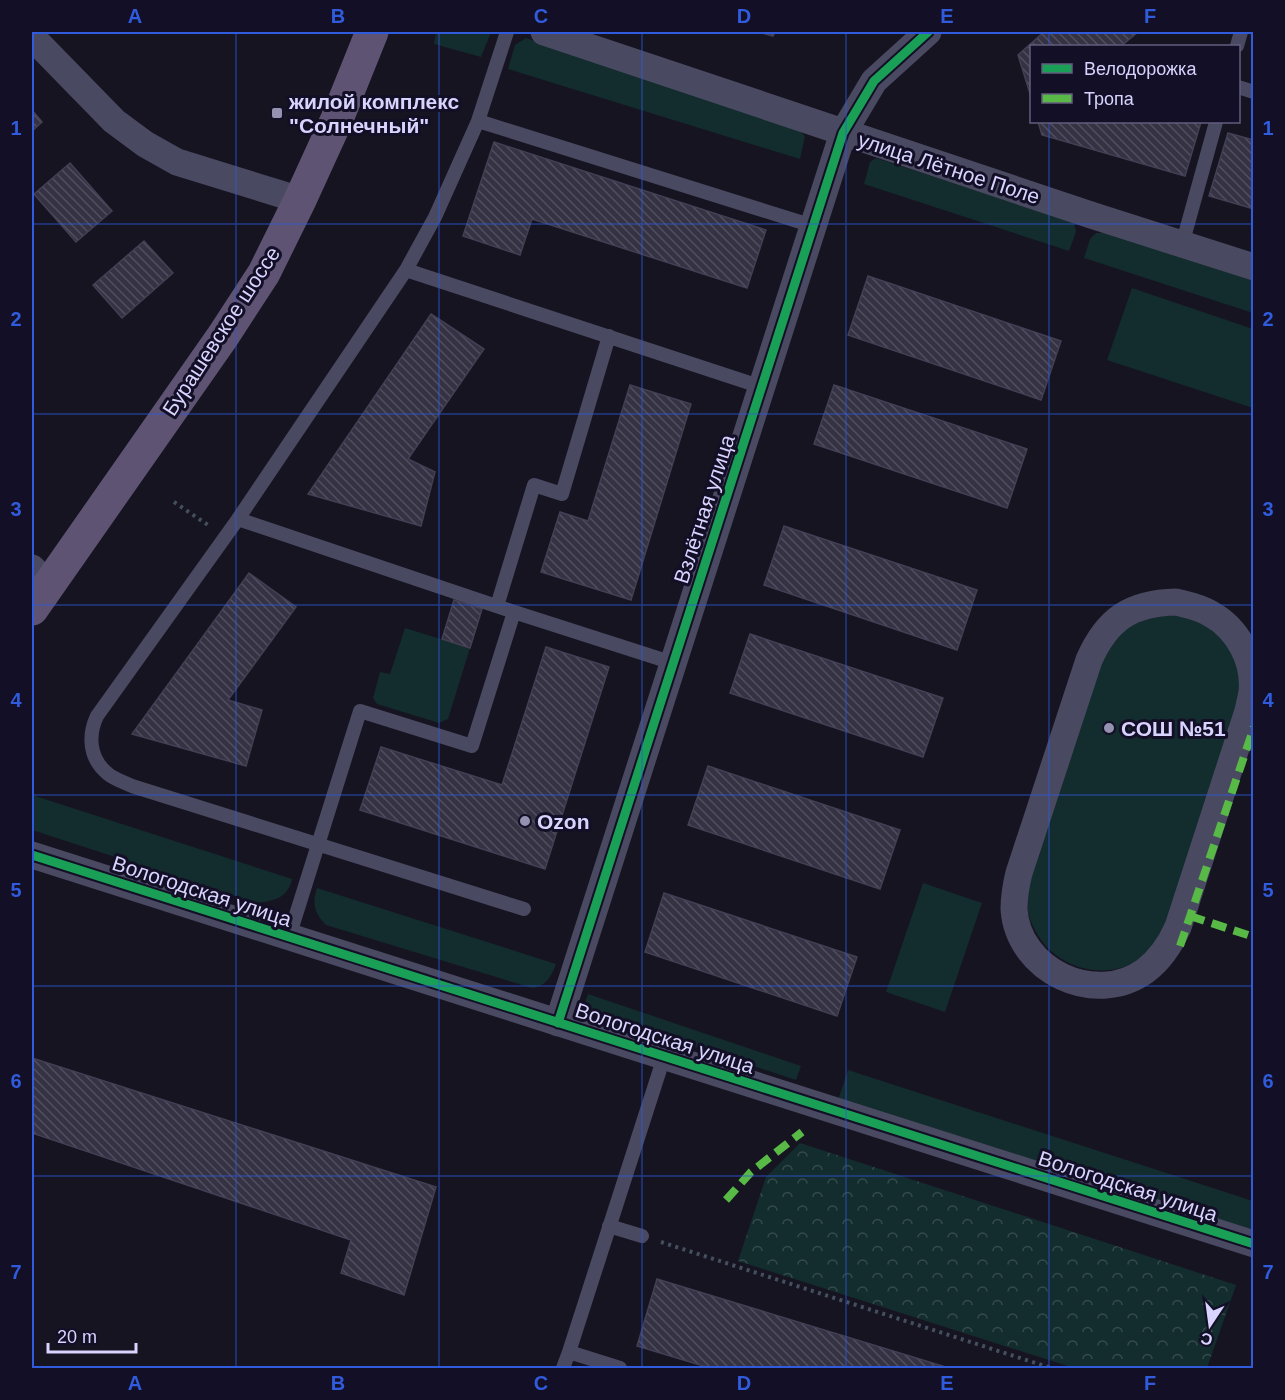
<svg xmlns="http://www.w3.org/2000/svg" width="1285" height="1400" viewBox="0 0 1285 1400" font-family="Arial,sans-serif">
	<defs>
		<pattern id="forest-crowns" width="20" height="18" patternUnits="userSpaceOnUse" patternTransform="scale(1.5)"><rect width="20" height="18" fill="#132c2d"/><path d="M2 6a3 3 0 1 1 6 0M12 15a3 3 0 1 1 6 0" fill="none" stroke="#354a4c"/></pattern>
		<pattern id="building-back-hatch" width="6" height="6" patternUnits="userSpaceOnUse" patternTransform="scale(1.5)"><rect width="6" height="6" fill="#343243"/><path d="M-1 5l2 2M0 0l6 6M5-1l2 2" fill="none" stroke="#514f5f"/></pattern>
	</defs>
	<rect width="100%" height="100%" fill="#161421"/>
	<path fill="#132c2d" d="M 436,32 L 489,32 L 490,35 L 481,57 L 434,44 Z
		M 526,38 L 792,124 L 805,136 L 800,159 L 508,69 L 515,45 Z
		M 876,158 L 1074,222 L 1076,232 L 1069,251 L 864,184 L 870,162 Z
		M 1096,233 L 1107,233 L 1253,280 L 1253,313 L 1084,258 L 1090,239 Z
		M 1132,288 L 1253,329 L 1253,408 L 1107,360 Z
		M 1167,615 C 1173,615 1179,616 1185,617 C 1207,623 1228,640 1237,662 C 1241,673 1241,687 1242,699 L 1163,937 C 1155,945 1146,957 1136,962 C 1098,982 1050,965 1033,926 C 1027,915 1027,902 1027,890 L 1105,648 C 1129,627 1133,619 1167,615 Z
		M 405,628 L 470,648 L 448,719 L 439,723 L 377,704 L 373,698 L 380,672 L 390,674 Z
		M 32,795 L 292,879 C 288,898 274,901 257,903 L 32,830 Z
		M 923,883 L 982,903 L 945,1012 L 886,992 Z
		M 317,888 L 556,964 C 551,977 546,986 532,988 L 326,925 C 314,913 312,903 317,888 Z
		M 588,994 L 801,1066 L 796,1080 L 593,1013 L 585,1003 Z
		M 848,1070 L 1253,1201 L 1253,1238 L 837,1103 Z"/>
	<path fill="url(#forest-crowns)" d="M 800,1143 L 1236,1285 L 1207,1368 L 1074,1368 L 738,1261 L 766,1177 Z"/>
	<path fill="url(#building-back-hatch)" stroke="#433f54" stroke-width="1.5" d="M 759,32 L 775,32 L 773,36 Z
		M 1044,32 L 1138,32 L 1121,46 L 1032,46 L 1032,100 L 1018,55 Z
		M 32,110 L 42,122 L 32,131 Z
		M 1038,122 L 1201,122 L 1185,176 L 1042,135 Z
		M 1228,133 L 1254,140 L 1254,209 L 1209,196 Z
		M 494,142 L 766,230 L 747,288 L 532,219 L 520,255 L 463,236 Z
		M 70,163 L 112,211 L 76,242 L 34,194 Z
		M 144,241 L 173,273 L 122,318 L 93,285 Z
		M 868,276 L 1061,341 L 1041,400 L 848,335 Z
		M 431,314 L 484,349 L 408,459 L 435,472 L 421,526 L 308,494 Z
		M 630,385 L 691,404 L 631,600 L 541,572 L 560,512 L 588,521 Z
		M 834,385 L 1027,449 L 1007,508 L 814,444 Z
		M 784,526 L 977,590 L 957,650 L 764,585 Z
		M 249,573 L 296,607 L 228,700 L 262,710 L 246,766 L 132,734 Z
		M 454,600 L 482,609 L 470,648 L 442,639 Z
		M 750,634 L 943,698 L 923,757 L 730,693 Z
		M 546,647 L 609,667 L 545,869 L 360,810 L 381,747 L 502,785 Z
		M 708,766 L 900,830 L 880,889 L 688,825 Z
		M 664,893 L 857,957 L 837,1016 L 645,952 Z
		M 32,1058 L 436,1187 L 404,1295 L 341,1273 L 351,1240 L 32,1133 Z
		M 657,1279 L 949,1368 L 710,1368 L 637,1346 Z"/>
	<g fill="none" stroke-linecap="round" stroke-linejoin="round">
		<path stroke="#44505f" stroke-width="4" stroke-dasharray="3 4.5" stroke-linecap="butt" d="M 174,502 L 208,525
			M 661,1242 L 1051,1368"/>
		<path stroke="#4a4962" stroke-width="14" d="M 507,32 L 478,121 L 435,217 L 406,270 L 238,519 L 97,716 C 88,735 89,758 107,773 C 113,779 124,782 132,786 L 524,909
			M 1237,46 L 1241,32
			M 1238,87 L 1254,92
			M 478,121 L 813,226
			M 1182,245 L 1216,122
			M 406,270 L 762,387
			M 238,519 L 514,612 L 673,663
			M 497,606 L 534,485 L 562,494 L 609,336
			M 289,937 L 360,711 L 472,746 L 514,612
			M 609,1226 L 642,1236
			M 563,1368 L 569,1352
			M 620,1368 L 569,1352 L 664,1057"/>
		<path stroke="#4a4962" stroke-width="27" d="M 544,32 L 1091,215 L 1254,267
			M 32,37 L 114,121 L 145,144 L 177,162 L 300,200
			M 32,568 L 49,585
			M 1176,602 C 1188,605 1200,607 1211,614 C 1238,629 1255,661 1252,692 C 1251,699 1249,705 1248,711 L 1178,927 C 1170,945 1161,959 1145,971 C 1095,1007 1018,971 1014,909 C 1014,896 1016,885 1019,873 L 1089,660 C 1107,619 1131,603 1176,602 Z
			M 32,855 L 1254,1244
			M 558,1023 L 843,133 L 874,81 L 928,32"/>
		<path stroke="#5e5373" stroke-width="33" d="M 32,609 L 223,336 L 264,273 L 300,200 L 337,119 L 372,32"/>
		<path stroke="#58b947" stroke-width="8" stroke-dasharray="15 8" stroke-linecap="butt" d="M 1190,916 L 1254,937
			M 1180,946 L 1254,727
			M 726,1200 L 751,1172 L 802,1132"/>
		<g stroke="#130f26" stroke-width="13">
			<path id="cycleway" d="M 32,855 L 1254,1244
				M 558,1023 L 843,133 L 874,81 L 928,32"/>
		</g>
		<use href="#cycleway" stroke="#1a9f57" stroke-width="9"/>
	</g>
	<path fill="none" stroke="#305bdc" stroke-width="1.5" stroke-opacity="0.55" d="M 236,32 L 236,1368M 439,32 L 439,1368M 642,32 L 642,1368M 846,32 L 846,1368M 1049,32 L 1049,46M 1049,122 L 1049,1368M 32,224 L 1254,224M 32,414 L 1254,414M 32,605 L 1254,605M 32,795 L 1254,795M 32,986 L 1254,986M 32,1176 L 1254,1176"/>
	<g fill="#9591b1" stroke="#130f26" stroke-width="2">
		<rect x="271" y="107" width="12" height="12" rx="3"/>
		<circle cx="1109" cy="728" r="6"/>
		<circle cx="525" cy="821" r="6"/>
	</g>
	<g text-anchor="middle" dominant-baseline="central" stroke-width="6" stroke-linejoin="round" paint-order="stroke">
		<g font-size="21" font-weight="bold" fill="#d9d4ff" stroke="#130f26" text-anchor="start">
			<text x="289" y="101">жилой комплекс<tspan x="289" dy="24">"Солнечный"</tspan></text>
			<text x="1121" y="728">СОШ №51</text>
			<text x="537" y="821">Ozon</text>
		</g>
		<g font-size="21" fill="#d9d4ff" stroke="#130f26">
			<text transform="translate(949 168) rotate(18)">улица Лётное Поле</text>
			<text transform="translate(221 331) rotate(-57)">Бурашевское шоссе</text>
			<text transform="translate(704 509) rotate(-72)">Взлётная улица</text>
			<text transform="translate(202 891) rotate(18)">Вологодская улица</text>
			<text transform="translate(665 1038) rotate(18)">Вологодская улица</text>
			<text transform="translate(1128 1186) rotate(18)">Вологодская улица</text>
		</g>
	</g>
	<rect width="1285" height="1400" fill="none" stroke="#130f26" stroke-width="66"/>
	<rect x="1030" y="45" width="210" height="78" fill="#130f26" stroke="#625e7d" stroke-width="1.5"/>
	<rect x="1042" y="64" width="30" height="9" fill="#1a9f57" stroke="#625e7d" stroke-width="1.5"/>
	<text x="1084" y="75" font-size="18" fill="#d9d4ff">Велодорожка</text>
	<rect x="1042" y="94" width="30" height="9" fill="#58b947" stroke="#625e7d" stroke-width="1.5"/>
	<text x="1084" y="105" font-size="18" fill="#d9d4ff">Тропа</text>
	<g transform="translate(1210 1325) rotate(193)" stroke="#130f26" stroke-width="4.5" paint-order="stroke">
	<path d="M0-4.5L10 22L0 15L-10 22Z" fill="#d9d4ff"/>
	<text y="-9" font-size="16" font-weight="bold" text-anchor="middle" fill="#d9d4ff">С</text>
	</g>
	<path d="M48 1343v9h88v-9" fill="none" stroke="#d9d4ff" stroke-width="3"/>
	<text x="57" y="1343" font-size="18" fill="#d9d4ff" stroke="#130f26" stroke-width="4.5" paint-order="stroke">20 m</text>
	<rect x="33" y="33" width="1219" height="1334" fill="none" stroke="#305bdc" stroke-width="2"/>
	<g font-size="20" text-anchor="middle" font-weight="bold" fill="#305bdc">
		<text x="135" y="23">A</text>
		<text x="338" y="23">B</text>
		<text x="541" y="23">C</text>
		<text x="744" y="23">D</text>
		<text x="947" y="23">E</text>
		<text x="1150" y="23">F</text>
		<text x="16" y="135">1</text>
		<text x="1268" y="135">1</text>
		<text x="16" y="326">2</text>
		<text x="1268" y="326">2</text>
		<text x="16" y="516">3</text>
		<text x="1268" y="516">3</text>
		<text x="16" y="707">4</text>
		<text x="1268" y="707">4</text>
		<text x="16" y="897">5</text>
		<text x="1268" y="897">5</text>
		<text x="16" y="1088">6</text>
		<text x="1268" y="1088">6</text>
		<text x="16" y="1279">7</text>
		<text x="1268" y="1279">7</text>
		<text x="135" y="1390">A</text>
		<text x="338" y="1390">B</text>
		<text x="541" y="1390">C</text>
		<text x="744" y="1390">D</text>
		<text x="947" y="1390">E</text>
		<text x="1150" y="1390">F</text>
	</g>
</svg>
